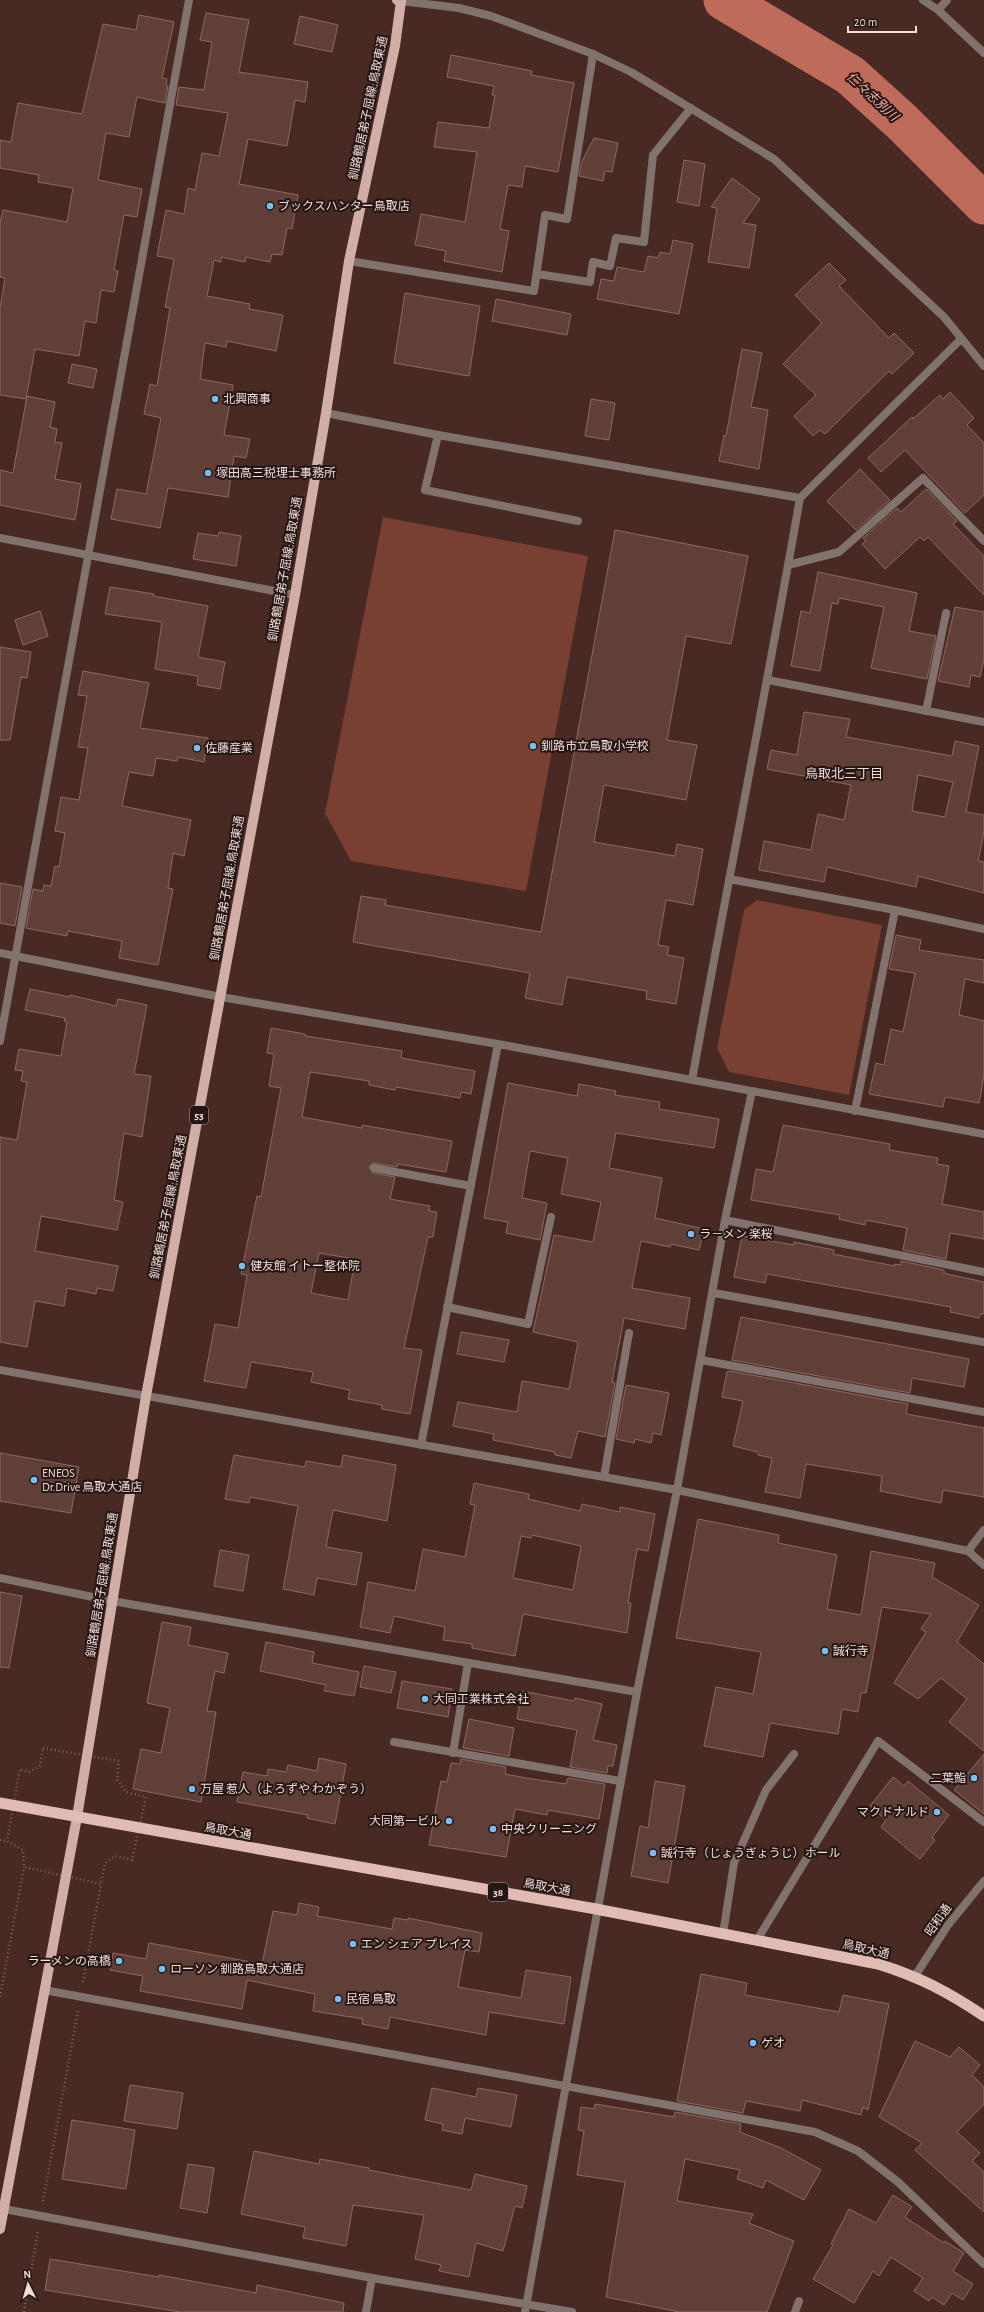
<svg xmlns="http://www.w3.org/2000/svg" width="984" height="2312" viewBox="0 0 984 2312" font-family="'Alegreya Sans','Noto Sans JP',sans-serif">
	<rect width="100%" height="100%" fill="#482923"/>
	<path fill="#793f33" d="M 383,517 L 588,556 L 526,891 L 351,861 L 325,813 Z
		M 757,900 L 882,925 L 849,1095 L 729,1072 L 717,1048 L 744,910 Z"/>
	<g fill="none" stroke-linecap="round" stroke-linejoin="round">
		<path stroke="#bf6b5a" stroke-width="41" d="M 724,0 L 850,75 L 902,122 L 984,204"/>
	</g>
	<path fill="#603f38" stroke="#8d6961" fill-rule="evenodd" d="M 206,13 L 249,20 L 239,72 L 308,82 L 305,102 L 295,100 L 287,146 L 248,139 L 239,184 L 298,195 L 292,229 L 287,228 L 282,255 L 272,254 L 270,262 L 246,257 L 245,262 L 221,257 L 221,262 L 214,260 L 207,296 L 250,304 L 249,309 L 283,315 L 276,351 L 227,341 L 226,347 L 205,343 L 200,379 L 233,385 L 224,435 L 250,439 L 246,458 L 234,456 L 228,497 L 168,488 L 160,528 L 111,519 L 117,489 L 146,494 L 161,418 L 144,414 L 150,384 L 157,386 L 170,308 L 165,307 L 174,259 L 157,256 L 166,210 L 184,214 L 188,188 L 195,190 L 202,153 L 219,156 L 228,113 L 176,105 L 179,87 L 204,90 L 212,42 L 200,40 Z
		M 139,15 L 174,22 L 162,78 L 167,79 L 166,85 L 168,86 L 165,103 L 137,97 L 129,137 L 106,133 L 98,180 L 142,189 L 137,217 L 124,215 L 114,270 L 118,271 L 114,292 L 101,290 L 96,323 L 85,321 L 79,356 L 35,349 L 26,399 L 0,395 L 0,308 L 5,278 L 0,277 L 0,223 L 3,210 L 67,222 L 73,188 L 38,182 L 39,175 L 0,168 L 0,140 L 11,142 L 18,103 L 82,114 L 103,24 L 136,30 Z
		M 300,16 L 338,25 L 332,52 L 294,44 Z
		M 451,55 L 532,71 L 531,75 L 574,83 L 558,172 L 525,166 L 522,187 L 508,185 L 500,229 L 509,231 L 502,272 L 444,261 L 446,251 L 415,245 L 421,214 L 465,222 L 477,152 L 434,147 L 438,122 L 489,128 L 495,95 L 492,95 L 494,86 L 447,77 Z
		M 594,138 L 618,143 L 612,172 L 605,171 L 603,181 L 579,176 L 582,161 Z
		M 684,160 L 705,164 L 699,206 L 677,202 Z
		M 732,178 L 760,199 L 743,223 L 756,225 L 749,268 L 708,262 L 717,208 L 711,207 Z
		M 673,240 L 693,244 L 679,314 L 597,299 L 601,279 L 614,281 L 617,267 L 644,272 L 648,256 L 658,258 L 660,252 L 670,254 Z
		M 829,263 L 846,280 L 839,286 L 889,338 L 894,333 L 914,353 L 892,374 L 889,371 L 825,434 L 820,430 L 813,436 L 794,416 L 816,395 L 783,364 L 822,323 L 795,295 Z
		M 405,293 L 480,306 L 469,376 L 394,363 Z
		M 496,299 L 571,314 L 567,335 L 492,321 Z
		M 742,349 L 762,353 L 751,407 L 768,410 L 759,469 L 719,461 L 724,435 L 726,436 Z
		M 72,364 L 97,369 L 93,388 L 68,383 Z
		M 950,392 L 974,418 L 967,425 L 984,443 L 984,495 L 965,513 L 905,450 L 881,472 L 868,458 L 912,417 L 913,419 L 940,395 L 943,399 Z
		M 27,396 L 55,402 L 50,427 L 57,429 L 55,442 L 62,443 L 55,479 L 81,484 L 75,520 L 0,505 L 0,470 L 13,473 Z
		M 591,399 L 615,403 L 609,440 L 585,436 Z
		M 860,469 L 890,500 L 856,530 L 827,501 Z
		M 926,489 L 957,521 L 953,524 L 984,556 L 984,595 L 928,537 L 924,541 L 920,537 L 885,569 L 862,544 L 866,541 L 863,538 L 897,508 L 901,512 Z
		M 615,530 L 748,556 L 731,644 L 686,636 L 667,740 L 697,745 L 686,800 L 604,785 L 594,842 L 675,856 L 677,844 L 703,849 L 693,905 L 666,900 L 658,945 L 669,947 L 667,955 L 684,958 L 676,1004 L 646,999 L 647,991 L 567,977 L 562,1005 L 525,998 L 530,973 L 353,942 L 361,896 L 386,900 L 385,905 L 541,932 Z
		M 219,532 L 241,536 L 236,566 L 193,559 L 198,533 L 218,536 Z
		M 818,572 L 917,593 L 909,631 L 936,636 L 927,679 L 871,668 L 884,607 L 839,598 L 838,604 L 832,603 L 820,671 L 791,666 L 801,611 L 810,613 Z
		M 110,587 L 154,594 L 153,596 L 208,606 L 198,657 L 225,662 L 220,689 L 197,685 L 198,676 L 155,669 L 162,622 L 105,614 Z
		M 955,607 L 984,612 L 984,659 L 980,677 L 971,675 L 969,687 L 938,681 Z
		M 40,611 L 48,636 L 23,645 L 15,620 Z
		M 0,647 L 31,652 L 27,678 L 21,677 L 10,740 L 0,740 Z
		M 83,671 L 149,683 L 140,728 L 208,738 L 204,762 L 178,757 L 177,761 L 156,758 L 153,776 L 129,772 L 122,806 L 191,820 L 184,856 L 173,853 L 168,888 L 173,889 L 158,965 L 119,958 L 122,941 L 68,931 L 67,936 L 26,928 L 33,889 L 43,891 L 44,885 L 51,886 L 55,866 L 59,867 L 65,833 L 55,831 L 61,797 L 79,800 L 88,748 L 78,747 L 87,696 L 78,695 Z
		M 804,712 L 850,719 L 846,737 L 952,756 L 955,741 L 979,746 L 966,812 L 984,815 L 984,832 L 978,861 L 984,862 L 984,893 L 918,876 L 916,887 L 827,867 L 824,882 L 759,870 L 764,841 L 811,850 L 818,814 L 844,820 L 851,785 L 767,769 L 771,750 L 797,755 ZM 918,775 L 953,782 L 945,817 L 912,811 Z
		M 0,883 L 22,887 L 15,926 L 0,923 Z
		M 896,935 L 921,940 L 919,950 L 984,960 L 984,983 L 965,979 L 959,1015 L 984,1021 L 984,1075 L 979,1103 L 945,1097 L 943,1107 L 869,1094 L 876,1063 L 884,1065 L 891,1029 L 903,1032 L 915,973 L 889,969 Z
		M 30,989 L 70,997 L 70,995 L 116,1006 L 118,999 L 147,1005 L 134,1074 L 151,1076 L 142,1137 L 124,1133 L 114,1200 L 123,1202 L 117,1230 L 41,1216 L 35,1251 L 118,1266 L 113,1291 L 97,1288 L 96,1294 L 67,1288 L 64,1306 L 35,1301 L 27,1347 L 0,1342 L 0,1137 L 17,1140 L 27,1082 L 21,1081 L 23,1071 L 15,1070 L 19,1049 L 61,1056 L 67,1022 L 64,1021 L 65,1018 L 25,1010 Z
		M 271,1028 L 305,1034 L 305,1036 L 402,1051 L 401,1058 L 475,1071 L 471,1094 L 461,1092 L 460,1098 L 396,1087 L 395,1090 L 369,1085 L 369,1081 L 310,1072 L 302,1117 L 362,1128 L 362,1125 L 452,1141 L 446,1172 L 398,1164 L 397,1167 L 373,1163 L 369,1167 L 373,1173 L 395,1177 L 390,1199 L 430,1206 L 429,1211 L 437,1212 L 433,1237 L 428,1237 L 404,1348 L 422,1350 L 410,1414 L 382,1409 L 382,1405 L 348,1399 L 350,1390 L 311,1382 L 313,1372 L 251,1362 L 246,1388 L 204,1381 L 215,1324 L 238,1328 L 247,1275 L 241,1274 L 257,1196 L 261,1197 L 281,1088 L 269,1086 L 274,1054 L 267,1053 ZM 319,1253 L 355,1259 L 348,1300 L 311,1293 Z
		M 508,1083 L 577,1096 L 579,1084 L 616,1091 L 615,1095 L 660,1102 L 659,1109 L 719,1119 L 714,1148 L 616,1133 L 609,1168 L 662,1178 L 655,1218 L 704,1229 L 699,1250 L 671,1244 L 670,1247 L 641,1241 L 632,1288 L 690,1298 L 685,1329 L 624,1318 L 612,1382 L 615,1383 L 605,1437 L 578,1431 L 571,1458 L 555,1455 L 555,1452 L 493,1440 L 494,1434 L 453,1426 L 458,1402 L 517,1412 L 522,1381 L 569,1389 L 578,1342 L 533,1332 L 554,1235 L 593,1242 L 601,1202 L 561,1194 L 568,1158 L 530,1151 L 522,1198 L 547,1203 L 540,1240 L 506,1233 L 508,1222 L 484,1218 Z
		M 783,1125 L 890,1144 L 889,1150 L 938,1158 L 937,1164 L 949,1166 L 942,1204 L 984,1212 L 984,1239 L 950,1233 L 946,1259 L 903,1250 L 907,1228 L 866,1220 L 865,1225 L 839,1219 L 840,1215 L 751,1200 L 756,1169 L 773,1172 Z
		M 742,1236 L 794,1245 L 794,1242 L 834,1250 L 833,1254 L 895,1266 L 895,1264 L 901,1265 L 901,1261 L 944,1270 L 944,1273 L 947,1274 L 984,1282 L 984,1314 L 980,1314 L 979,1318 L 950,1312 L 951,1307 L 767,1274 L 765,1283 L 734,1277 Z
		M 741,1317 L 969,1359 L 964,1387 L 912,1378 L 910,1393 L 732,1360 Z
		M 461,1332 L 509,1340 L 504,1362 L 457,1354 Z
		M 730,1371 L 908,1404 L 906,1414 L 984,1428 L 984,1497 L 943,1490 L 941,1503 L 880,1491 L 882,1476 L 806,1464 L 800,1498 L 765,1492 L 772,1458 L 758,1455 L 758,1452 L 733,1446 L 743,1401 L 722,1397 L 727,1372 Z
		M 626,1385 L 669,1393 L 661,1435 L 653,1433 L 651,1443 L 635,1439 L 634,1443 L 616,1439 Z
		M 0,1453 L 79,1467 L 71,1513 L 0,1501 Z
		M 234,1455 L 305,1467 L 306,1461 L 341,1467 L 343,1455 L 396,1465 L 387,1521 L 333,1510 L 326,1547 L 362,1553 L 356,1585 L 317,1578 L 314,1595 L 283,1589 L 298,1506 L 250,1497 L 249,1503 L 225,1499 Z
		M 474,1483 L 529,1494 L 528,1499 L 580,1511 L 582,1504 L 620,1512 L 620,1507 L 655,1514 L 648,1551 L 637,1549 L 628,1603 L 631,1603 L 627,1633 L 523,1614 L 515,1656 L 472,1648 L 472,1644 L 443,1640 L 445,1627 L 394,1616 L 390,1633 L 360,1627 L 368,1582 L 415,1591 L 423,1549 L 465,1557 L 475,1505 L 470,1504 ZM 532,1535 L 581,1546 L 573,1590 L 513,1578 L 521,1536 L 531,1538 Z
		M 698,1519 L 779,1535 L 778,1543 L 837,1555 L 827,1609 L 861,1615 L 871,1551 L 935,1563 L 932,1577 L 979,1605 L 957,1642 L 984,1664 L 984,1751 L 949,1722 L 967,1699 L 941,1678 L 918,1699 L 894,1683 L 926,1632 L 921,1629 L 931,1614 L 882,1607 L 866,1693 L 861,1693 L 858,1712 L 842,1709 L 838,1734 L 770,1723 L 763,1757 L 704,1746 L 716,1687 L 753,1694 L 761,1652 L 676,1638 Z
		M 220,1550 L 249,1555 L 243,1591 L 214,1586 Z
		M 0,1592 L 22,1596 L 9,1668 L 0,1667 Z
		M 162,1622 L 191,1627 L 188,1645 L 228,1653 L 224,1673 L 215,1671 L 207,1711 L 216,1712 L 201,1802 L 133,1789 L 141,1749 L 161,1753 L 170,1708 L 147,1703 Z
		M 266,1642 L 314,1652 L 312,1663 L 359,1672 L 354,1696 L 324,1691 L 326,1685 L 260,1671 Z
		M 364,1666 L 396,1672 L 391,1693 L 360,1687 Z
		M 402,1681 L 452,1689 L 448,1717 L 397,1708 Z
		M 522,1691 L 574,1701 L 575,1698 L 602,1704 L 593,1740 L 617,1745 L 613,1766 L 608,1766 L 607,1773 L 570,1767 L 577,1730 L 517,1719 Z
		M 469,1719 L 514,1728 L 509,1756 L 463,1748 Z
		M 984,1754 L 984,1814 L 954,1790 Z
		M 319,1758 L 346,1764 L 335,1824 L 307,1818 L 308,1815 L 237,1802 L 243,1772 L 267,1776 L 268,1769 L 286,1772 L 288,1765 L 317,1771 Z
		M 461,1759 L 506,1767 L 505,1774 L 526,1778 L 566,1784 L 568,1778 L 605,1784 L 599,1819 L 548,1810 L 547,1815 L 515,1809 L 506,1857 L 429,1845 L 441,1781 L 447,1782 L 451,1763 L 460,1764 Z
		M 893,1777 L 904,1786 L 908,1781 L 949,1815 L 932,1837 L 935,1840 L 920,1859 L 881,1827 L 886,1820 L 870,1806 Z
		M 655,1781 L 685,1786 L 668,1883 L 631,1876 L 640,1826 L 648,1828 Z
		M 299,1903 L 319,1907 L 317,1916 L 392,1929 L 394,1918 L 408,1920 L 408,1918 L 482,1933 L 479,1952 L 465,1950 L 458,1987 L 521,1998 L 526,1970 L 571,1977 L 564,2024 L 489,2012 L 486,2035 L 390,2017 L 388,2029 L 362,2024 L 363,2019 L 313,2011 L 315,1994 L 247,1980 L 242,2009 L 140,1991 L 143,1976 L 110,1970 L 113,1953 L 146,1959 L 149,1943 L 262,1964 L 273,1911 L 297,1915 Z
		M 701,1974 L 747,1983 L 745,1995 L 839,2012 L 843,1995 L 889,2004 L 868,2110 L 863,2107 L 861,2115 L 802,2100 L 800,2111 L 746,2101 L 743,2113 L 677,2101 Z
		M 915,2041 L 950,2057 L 959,2047 L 980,2065 L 972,2075 L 984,2087 L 984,2104 L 957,2132 L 980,2153 L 972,2161 L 984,2172 L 984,2212 L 915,2150 L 922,2143 L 879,2117 Z
		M 130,2085 L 183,2093 L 177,2129 L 124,2121 Z
		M 432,2088 L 476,2097 L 478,2088 L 517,2095 L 511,2127 L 465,2118 L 462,2134 L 442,2130 L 443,2124 L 425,2120 Z
		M 595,2104 L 674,2117 L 675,2112 L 741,2124 L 740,2132 L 781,2148 L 821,2170 L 804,2200 L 766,2180 L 763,2188 L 737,2179 L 740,2170 L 685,2159 L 677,2201 L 753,2214 L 749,2223 L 794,2241 L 767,2312 L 679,2312 L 606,2297 L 625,2182 L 577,2175 L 584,2131 L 578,2130 L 581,2107 L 594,2109 Z
		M 72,2120 L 135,2130 L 126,2189 L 62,2179 Z
		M 254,2151 L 319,2164 L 320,2159 L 369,2168 L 369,2170 L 471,2190 L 475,2174 L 527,2186 L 522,2208 L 515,2206 L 503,2251 L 476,2243 L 469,2277 L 439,2271 L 441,2265 L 415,2259 L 424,2215 L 353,2205 L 346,2246 L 303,2238 L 305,2227 L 241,2214 Z
		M 188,2164 L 214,2168 L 207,2213 L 180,2208 Z
		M 893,2195 L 912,2207 L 905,2217 L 944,2243 L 945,2241 L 964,2253 L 953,2271 L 973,2284 L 963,2300 L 952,2293 L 944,2305 L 932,2297 L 929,2301 L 914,2291 L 923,2278 L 891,2257 L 879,2276 L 873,2271 L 854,2303 L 813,2279 L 833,2245 L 831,2244 L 849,2209 L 876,2223 Z
		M 50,2259 L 159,2277 L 159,2275 L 256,2293 L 257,2285 L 344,2303 L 343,2312 L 180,2312 L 45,2290 Z"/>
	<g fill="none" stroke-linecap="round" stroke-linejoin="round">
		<path stroke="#7e635d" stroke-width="2.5" stroke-dasharray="1 3" stroke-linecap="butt" d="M 43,1748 L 119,1761 L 117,1779 L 126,1792 L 146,1797 L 132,1860 L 115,1856 L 105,1863 L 101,1884 L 24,1867 L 23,1850 L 7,1841 L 20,1769 L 29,1772 L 40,1766 Z
			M 0,1840 L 7,1841
			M 83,1982 L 101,1884
			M 0,1997 L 24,1867
			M 43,2201 L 78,2011
			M 24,2312 L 38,2231"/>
		<path stroke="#82726e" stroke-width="8" d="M 349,261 L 534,291 L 545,215 L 567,219 L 593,54
			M 537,274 L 590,282 L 593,262 L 610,266 L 616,238 L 644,242 L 653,155 L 691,108
			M 438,435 L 425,490 L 578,521
			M 926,711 L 946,613
			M 374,1168 L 471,1186
			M 447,1307 L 528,1324 L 551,1217
			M 604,1477 L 629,1333
			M 394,1742 L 620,1781
			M 453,1753 L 468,1663
			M 723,1934 L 734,1863 L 766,1790 L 794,1754
			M 757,1940 L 878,1741 L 984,1822
			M 366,2312 L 372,2278"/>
		<path stroke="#82726e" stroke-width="8" d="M 923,0 L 938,10 L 984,53
			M 401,1 L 459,8 L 491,16 L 593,54 L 631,72 L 774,159 L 944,317 L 984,366
			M 938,10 L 947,0
			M 326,413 L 438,435 L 800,498 C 766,692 727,886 692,1080
			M 800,498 L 961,339
			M 0,538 L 295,595
			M 788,565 L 839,552 L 923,478 L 984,541
			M 768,680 L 984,722
			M 729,879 L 895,910
			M 0,953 L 221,997 L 498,1044 L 984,1134
			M 0,1041 L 189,0
			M 855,1111 L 895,910 L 984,929
			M 725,1220 L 984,1272
			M 714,1293 L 984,1342
			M 701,1360 L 984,1412
			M 0,1370 L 677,1490 L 968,1551 L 984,1565
			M 421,1445 L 498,1044
			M 968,1551 L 984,1530
			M 0,1578 L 112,1601 L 637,1692
			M 44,1990 L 815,2132 L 858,2151 L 898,2182 L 984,2264
			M 4,2209 L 372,2278 L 572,2312
			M 525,2312 L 637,1692 L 677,1490 L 725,1220 L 752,1091
			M 795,2312 L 799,2301"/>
		<path stroke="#82726e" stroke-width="8" d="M 915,1976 L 948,1925 L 984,1881"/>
		<path stroke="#d1afa8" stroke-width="10" d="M 0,2229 L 77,1817 L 146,1396 L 295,595 L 326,413 L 349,261 L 395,46 L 401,1 L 397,0"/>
		<path stroke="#e0bcb4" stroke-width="11" d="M 0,1803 L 596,1909 L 878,1964 C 920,1977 948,1992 984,2016"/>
	</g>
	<g fill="#76c0f7" stroke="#251613" stroke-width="1.5">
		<circle cx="270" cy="206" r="4"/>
		<circle cx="215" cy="399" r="4"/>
		<circle cx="208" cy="473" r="4"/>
		<circle cx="533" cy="746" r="4"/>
		<circle cx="197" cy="748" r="4"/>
		<circle cx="691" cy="1234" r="4"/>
		<circle cx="242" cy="1266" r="4"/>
		<circle cx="34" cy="1480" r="4"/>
		<circle cx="825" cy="1651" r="4"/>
		<circle cx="425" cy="1699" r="4"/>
		<circle cx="974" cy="1778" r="4"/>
		<circle cx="192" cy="1789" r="4"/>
		<circle cx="937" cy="1812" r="4"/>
		<circle cx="449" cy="1821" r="4"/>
		<circle cx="493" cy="1829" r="4"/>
		<circle cx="653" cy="1853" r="4"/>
		<circle cx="353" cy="1944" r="4"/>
		<circle cx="119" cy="1961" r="4"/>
		<circle cx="162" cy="1969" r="4"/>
		<circle cx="338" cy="1999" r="4"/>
		<circle cx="753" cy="2043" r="4"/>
	</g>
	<g text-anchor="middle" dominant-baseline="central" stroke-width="4" stroke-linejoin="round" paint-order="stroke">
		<g fill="#251613" stroke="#b4a19c" stroke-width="1">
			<rect x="190" y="1106" width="18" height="18" rx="3"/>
			<rect x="488" y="1883" width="20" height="18" rx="3"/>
		</g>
		<g font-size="11" font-weight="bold" fill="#f1dcd7">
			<text x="199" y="1115">53</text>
			<text x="498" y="1892">38</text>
		</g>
		<g font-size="12" fill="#f1dcd7" stroke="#251613">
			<text transform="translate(368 108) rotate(-78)">釧路鶴居弟子屈線;鳥取東通</text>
			<text transform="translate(285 569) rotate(-80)">釧路鶴居弟子屈線;鳥取東通</text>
			<text transform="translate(227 888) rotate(-80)">釧路鶴居弟子屈線;鳥取東通</text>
			<text transform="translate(168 1207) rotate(-79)">釧路鶴居弟子屈線;鳥取東通</text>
			<text transform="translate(102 1585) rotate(-81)">釧路鶴居弟子屈線;鳥取東通</text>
			<text transform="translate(228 1831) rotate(10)">鳥取大通</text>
			<text transform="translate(547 1887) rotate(10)">鳥取大通</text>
			<text transform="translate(938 1920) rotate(-54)">昭和通</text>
			<text transform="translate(866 1949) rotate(13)">鳥取大通</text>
		</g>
		<g font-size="12" fill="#f1dcd7" stroke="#251613" text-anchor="start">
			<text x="278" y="206">ブックスハンター鳥取店</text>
			<text x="223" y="399">北興商事</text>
			<text x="216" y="473">塚田高三税理士事務所</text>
			<text x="541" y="746">釧路市立鳥取小学校</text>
			<text x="205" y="748">佐藤産業</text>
			<text x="699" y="1234">ラ－メン 楽桜</text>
			<text x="250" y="1266">健友館 イトー整体院</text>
			<text x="42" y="1473">ENEOS<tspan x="42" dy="14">Dr.Drive 鳥取大通店</tspan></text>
			<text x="833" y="1651">誠行寺</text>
			<text x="433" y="1699">大同工業株式会社</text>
			<text x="966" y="1778" text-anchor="end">二葉鮨</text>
			<text x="200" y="1789">万屋 惹人（よろずや わかぞう）</text>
			<text x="929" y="1812" text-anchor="end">マクドナルド</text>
			<text x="441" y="1821" text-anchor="end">大同第一ビル</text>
			<text x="501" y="1829">中央クリーニング</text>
			<text x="661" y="1853">誠行寺（じょうぎょうじ）ホール</text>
			<text x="361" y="1944">エン シェア プレイス</text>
			<text x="111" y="1961" text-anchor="end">ラーメンの高橋</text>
			<text x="170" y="1969">ローソン 釧路鳥取大通店</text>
			<text x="346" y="1999">民宿 鳥取</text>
			<text x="761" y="2043">ゲオ</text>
		</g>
		<g font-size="13" font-style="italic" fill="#fcb6a7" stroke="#251613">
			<text transform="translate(872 97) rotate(43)">仁々志別川</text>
		</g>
		<g font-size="13" fill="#f1dcd7" stroke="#251613">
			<text x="844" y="774">鳥取北三丁目</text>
		</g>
	</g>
	<g transform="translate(28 2284) rotate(355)" stroke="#251613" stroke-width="3" paint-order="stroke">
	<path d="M0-3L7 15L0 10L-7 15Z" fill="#f1dcd7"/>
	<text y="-6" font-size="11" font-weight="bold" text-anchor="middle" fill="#f1dcd7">N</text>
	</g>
	<path d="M848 26v6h68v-6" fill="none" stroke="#f1dcd7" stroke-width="2"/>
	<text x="854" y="26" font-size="12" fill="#f1dcd7" stroke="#251613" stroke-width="3" paint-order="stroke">20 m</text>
</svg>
